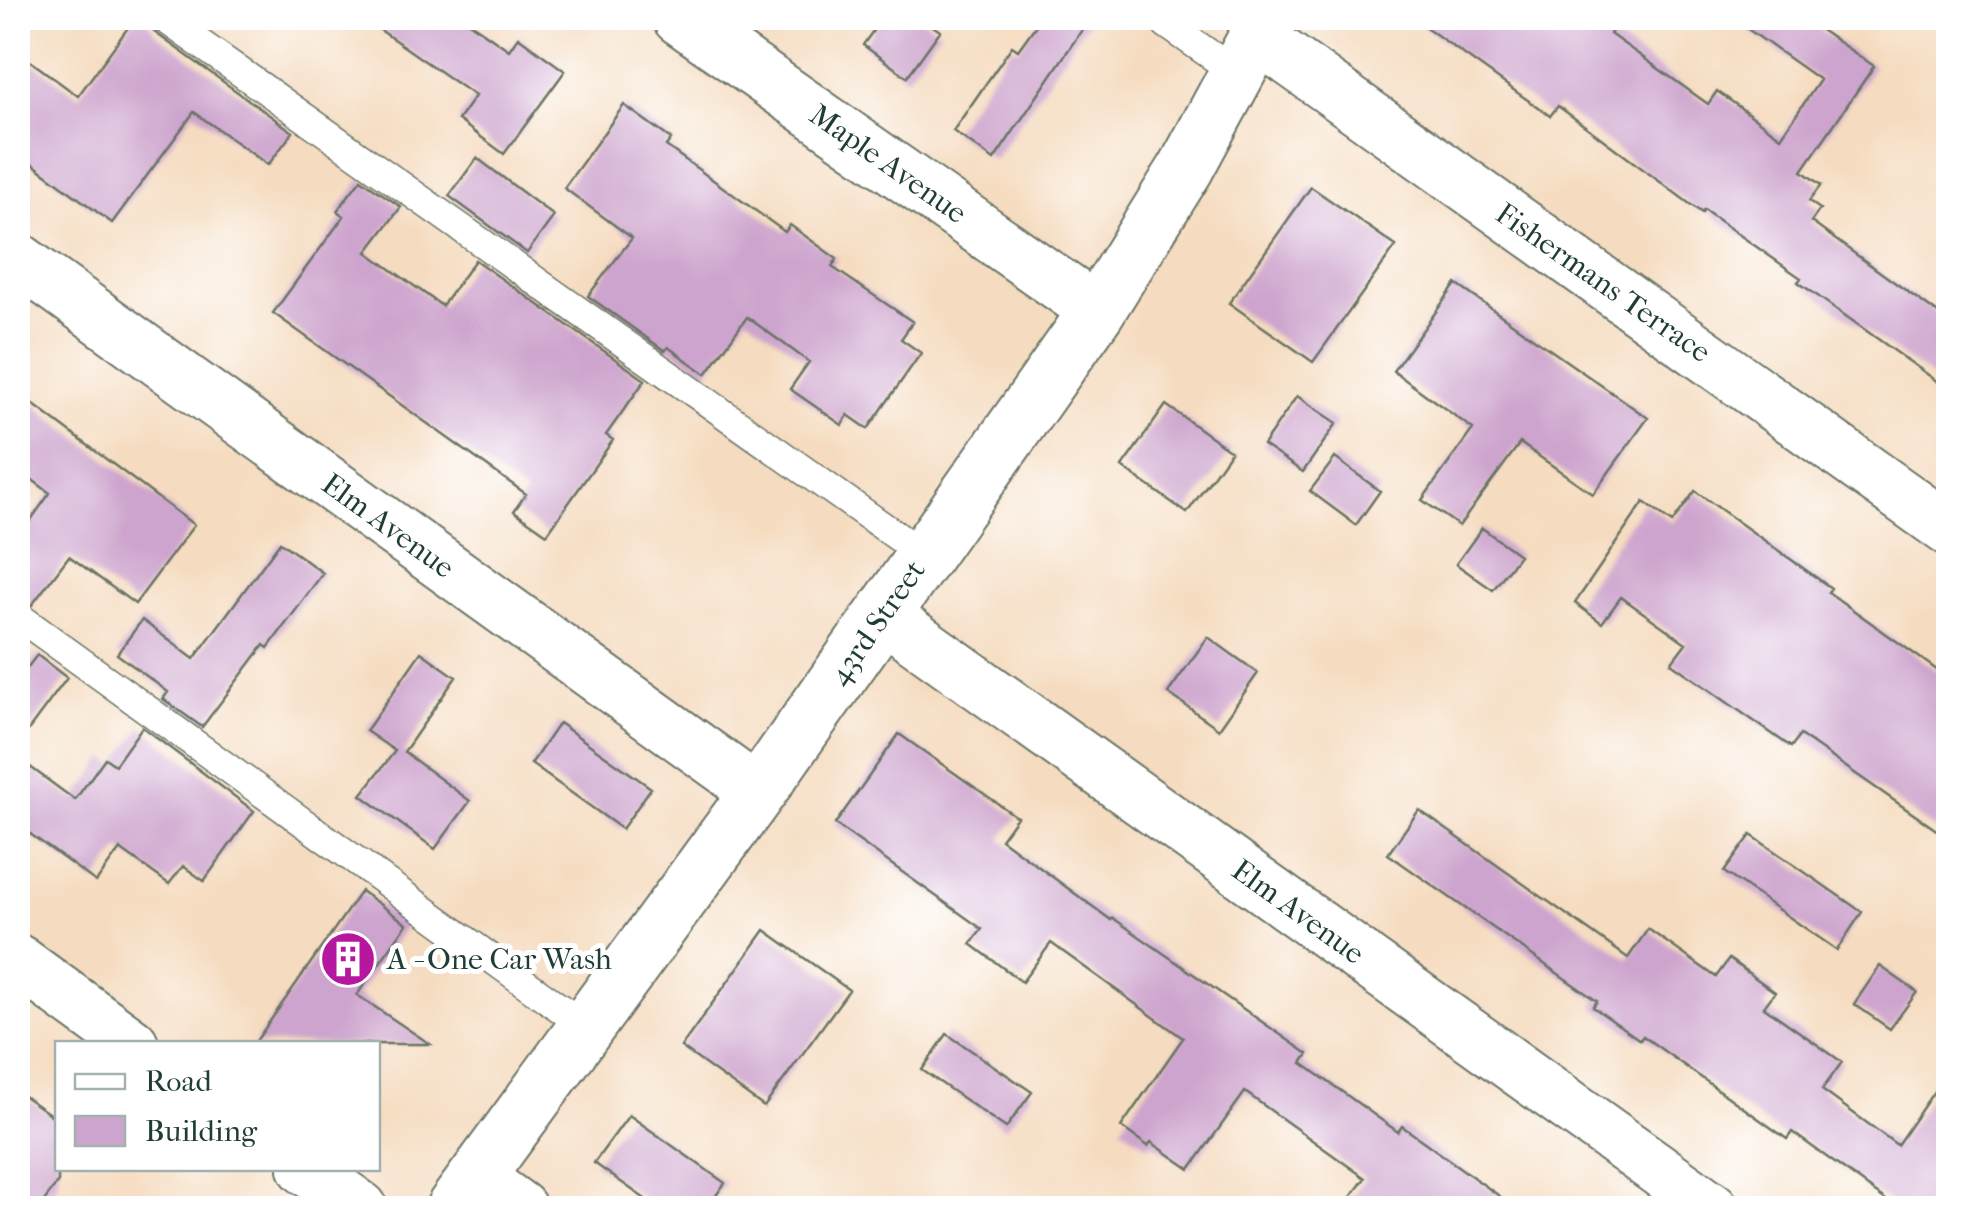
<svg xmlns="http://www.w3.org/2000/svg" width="1966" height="1226" viewBox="0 0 1966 1226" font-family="'IM FELL French Canon',serif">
	<rect width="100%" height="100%" fill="#fff"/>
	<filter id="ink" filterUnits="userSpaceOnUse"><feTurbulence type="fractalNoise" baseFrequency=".01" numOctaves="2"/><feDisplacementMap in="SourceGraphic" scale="20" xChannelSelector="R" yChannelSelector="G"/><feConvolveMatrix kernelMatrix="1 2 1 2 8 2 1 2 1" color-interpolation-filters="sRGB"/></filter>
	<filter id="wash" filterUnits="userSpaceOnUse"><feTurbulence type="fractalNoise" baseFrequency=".0048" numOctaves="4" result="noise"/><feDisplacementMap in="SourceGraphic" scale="40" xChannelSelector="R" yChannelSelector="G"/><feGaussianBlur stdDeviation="2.25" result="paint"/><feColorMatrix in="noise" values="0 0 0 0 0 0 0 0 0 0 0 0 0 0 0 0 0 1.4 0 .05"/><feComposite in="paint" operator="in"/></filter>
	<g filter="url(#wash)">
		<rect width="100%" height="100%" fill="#f5dbbf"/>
		<g id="blocks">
			<path fill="#cda4cd" d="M 135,18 L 147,18 L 154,32 L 293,132 L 268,165 L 194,112 L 112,223 L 18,153 L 18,52 L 78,96 Z
				M 363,18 L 463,18 L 509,50 L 518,37 L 565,71 L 504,154 L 458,120 L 475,96 Z
				M 882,18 L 921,18 L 940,31 L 907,77 L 863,45 Z
				M 1041,18 L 1090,18 L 994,160 L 953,131 L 1012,46 L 1018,50 Z
				M 1413,18 L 1622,18 L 1610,34 L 1708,104 L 1717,91 L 1781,137 L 1820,80 L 1732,18 L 1803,18 L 1874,66 L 1802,171 L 1821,185 L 1809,201 L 1820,209 L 1811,222 L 1948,321 L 1948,389 L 1798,282 L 1801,278 L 1704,210 L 1702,213 L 1558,106 L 1550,116 Z
				M 624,105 L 671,139 L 666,146 L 785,232 L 790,225 L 837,259 L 832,267 L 913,322 L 901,339 L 921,353 L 868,429 L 848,415 L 842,425 L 790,389 L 809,362 L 747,317 L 706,374 L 668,347 L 665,351 L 588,296 L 632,238 L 564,188 Z
				M 477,158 L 554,216 L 527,253 L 449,196 Z
				M 361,179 L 401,207 L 367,252 L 442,306 L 475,260 L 645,380 L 606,435 L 613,440 L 547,534 L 514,511 L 526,494 L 273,313 L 344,216 L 337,211 Z
				M 1311,187 L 1396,246 L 1313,362 L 1229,303 Z
				M 1456,284 L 1648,418 L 1593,494 L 1520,443 L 1459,526 L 1422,500 L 1473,429 L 1393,371 Z
				M 18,393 L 194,525 L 135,604 L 69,556 L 32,605 L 18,599 L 18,538 L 50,493 L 18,469 Z
				M 1297,396 L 1337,423 L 1303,472 L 1263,445 Z
				M 1166,405 L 1231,451 L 1187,513 L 1122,467 Z
				M 1335,458 L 1380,491 L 1356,525 L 1310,491 Z
				M 1695,491 L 1831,588 L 1828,592 L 1948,678 L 1948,838 L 1800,735 L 1791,747 L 1671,663 L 1686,643 L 1621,597 L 1602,623 L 1575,603 L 1644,502 L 1672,523 Z
				M 1482,528 L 1519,555 L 1493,590 L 1456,564 Z
				M 280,542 L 323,573 L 268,648 L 264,645 L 202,727 L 163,699 L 168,692 L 117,654 L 142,620 L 194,659 Z
				M 1208,637 L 1258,673 L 1219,729 L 1168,693 Z
				M 421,652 L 456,677 L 404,752 L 470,801 L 435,849 L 361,795 L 395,751 L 366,731 Z
				M 37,655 L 67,678 L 18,744 L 18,680 Z
				M 559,723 L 651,788 L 622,829 L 531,764 Z
				M 142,727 L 254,811 L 204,881 L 183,866 L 169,884 L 120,849 L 96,882 L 18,825 L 18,758 L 75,800 L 105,758 L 115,765 Z
				M 899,734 L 1017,817 L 1001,839 L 1111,920 L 1113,918 L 1308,1054 L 1302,1063 L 1398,1132 L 1402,1126 L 1516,1208 L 1343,1208 L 1365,1178 L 1245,1092 L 1190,1169 L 1151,1142 L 1148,1146 L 1121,1127 L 1183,1038 L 1051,943 L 1022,982 L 971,944 L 982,929 L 835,824 Z
				M 1419,810 L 1628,958 L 1648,929 L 1716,977 L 1729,959 L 1775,992 L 1764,1007 L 1842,1062 L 1822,1090 L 1897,1145 L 1948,1071 L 1948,1208 L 1897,1208 L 1792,1132 L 1787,1139 L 1643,1036 L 1640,1040 L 1593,1007 L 1597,1001 L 1388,854 Z
				M 1751,835 L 1862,912 L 1837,950 L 1724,872 Z
				M 361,891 L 407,924 L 357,995 L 430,1044 L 254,1044 Z
				M 765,930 L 849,990 L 764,1107 L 681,1047 Z
				M 1880,966 L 1917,992 L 1890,1029 L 1854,1004 Z
				M 947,1034 L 1032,1092 L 1006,1128 L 922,1070 Z
				M 18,1092 L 58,1120 L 58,1182 L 39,1208 L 18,1208 Z
				M 629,1115 L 725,1183 L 707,1208 L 658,1208 L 594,1163 Z"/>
		</g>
	</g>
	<g filter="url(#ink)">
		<use href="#blocks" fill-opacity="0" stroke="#6a7465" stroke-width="2.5"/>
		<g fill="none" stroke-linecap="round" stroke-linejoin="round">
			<g stroke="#6a7465" stroke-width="31">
				<path id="service" d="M 164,18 L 925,556
					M 1158,18 L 1238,74
					M 18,616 L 586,1027"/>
			</g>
			<g stroke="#6a7465" stroke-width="56">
				<path id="minor" d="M 679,18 L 1097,311
					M 1258,37 L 1948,529
					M 18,259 L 758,792
					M 883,615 L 1712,1208
					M 18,961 L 132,1044
					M 305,1168 L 361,1208
					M 477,1177 L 520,1208"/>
			</g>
			<g stroke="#6a7465" stroke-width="59">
				<path id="primary" d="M 454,1208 L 758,792 L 1097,311 L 1186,168 L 1267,18"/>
			</g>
			<use href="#service" stroke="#fff" stroke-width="28"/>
			<use href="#minor" stroke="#fff" stroke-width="52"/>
			<use href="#primary" stroke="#fff" stroke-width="55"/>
		</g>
	</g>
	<defs>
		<g id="building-disc" transform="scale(2.875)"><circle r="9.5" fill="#b5179e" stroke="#fff"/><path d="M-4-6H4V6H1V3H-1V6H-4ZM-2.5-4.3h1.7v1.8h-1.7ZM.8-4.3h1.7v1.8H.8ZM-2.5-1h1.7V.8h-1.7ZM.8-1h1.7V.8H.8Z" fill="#fff"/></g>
	</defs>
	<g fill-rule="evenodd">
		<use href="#building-disc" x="348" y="959"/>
	</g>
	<g text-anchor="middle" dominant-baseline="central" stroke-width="10" stroke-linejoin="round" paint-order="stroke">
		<g font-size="30" fill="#1f3d34" stroke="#fff">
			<text transform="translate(888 164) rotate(35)">Maple Avenue</text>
			<text transform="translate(1603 283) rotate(35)">Fishermans Terrace</text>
			<text transform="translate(388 526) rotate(36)">Elm Avenue</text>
			<text transform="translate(877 623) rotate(-55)">43rd Street</text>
			<text transform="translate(1298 912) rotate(36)">Elm Avenue</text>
		</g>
		<g font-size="30" fill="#1f3d34" stroke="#fff" text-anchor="start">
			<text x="387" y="959">A - One Car Wash</text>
		</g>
	</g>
	<rect width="1966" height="1226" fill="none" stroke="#fff" stroke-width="60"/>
	<rect x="55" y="1041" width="325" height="130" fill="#ffffff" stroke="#a5b1ae" stroke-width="2.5"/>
	<rect x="75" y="1074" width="50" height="15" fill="#ffffff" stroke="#a5b1ae" stroke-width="2.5"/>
	<text x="145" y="1091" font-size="30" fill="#1f3d34">Road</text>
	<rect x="75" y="1116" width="50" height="30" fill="#cda4cd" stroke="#a5b1ae" stroke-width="2.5"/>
	<text x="145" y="1141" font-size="30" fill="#1f3d34">Building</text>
</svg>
